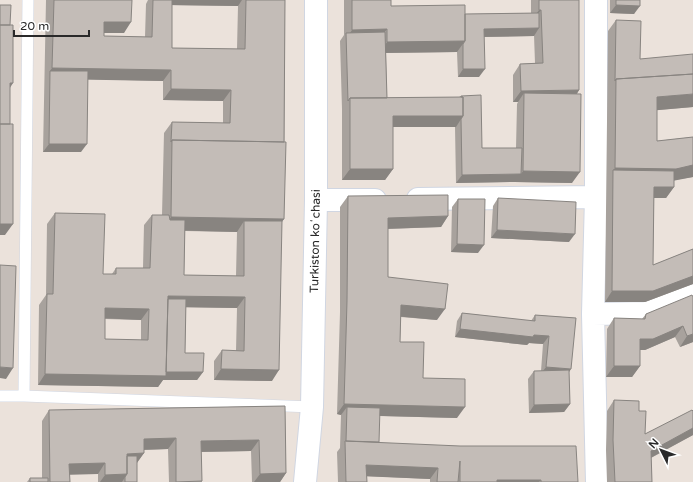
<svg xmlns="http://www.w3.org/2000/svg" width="693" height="482" viewBox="0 0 693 482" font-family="'Varela Round',sans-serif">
	<rect width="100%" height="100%" fill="#ebe2db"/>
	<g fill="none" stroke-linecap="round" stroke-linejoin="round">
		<g stroke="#d0d6e2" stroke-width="12">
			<path id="service" d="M 0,396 L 24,396 L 312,407
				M 24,396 L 28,0"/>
		</g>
		<g stroke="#d0d6e2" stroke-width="24">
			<path id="minor" d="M 596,0 L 596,197 L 593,314 L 597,482
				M 418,199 L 596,197
				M 316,200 L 375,200
				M 593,314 L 646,313 L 693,295
				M 305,482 L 312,407 L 316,200 L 316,0"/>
		</g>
		<use href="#service" stroke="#fff" stroke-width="11"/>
		<use href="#minor" stroke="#fff" stroke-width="22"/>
	</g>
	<path fill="#a8a29d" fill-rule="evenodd" d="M 46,0 L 132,0 L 124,33 L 104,33 L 104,36 L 145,37 L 146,4 L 148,0 L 285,0 L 284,219 L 282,221 L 272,381 L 214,380 L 214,361 L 222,350 L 236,351 L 237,308 L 186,307 L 185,353 L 203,372 L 197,380 L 163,380 L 158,387 L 38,385 L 39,305 L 46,295 L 47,224 L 55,213 L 103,274 L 112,274 L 116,268 L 143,268 L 144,225 L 152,215 L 162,215 L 164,133 L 172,122 L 223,123 L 223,101 L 163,100 L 163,81 L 88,79 L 81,152 L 43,152 ZM 172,5 L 238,6 L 237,49 L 172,48 ZM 185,231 L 237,232 L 236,276 L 184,275 ZM 105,319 L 141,320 L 141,340 L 105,339 Z
		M 344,0 L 391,0 L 391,6 L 465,14 L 531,13 L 531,0 L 579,0 L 579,90 L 577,94 L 572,183 L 515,182 L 456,183 L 455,127 L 393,127 L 393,169 L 385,180 L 342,180 L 342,109 L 340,41 L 344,35 ZM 534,35 L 535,63 L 520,64 L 513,75 L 513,102 L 518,102 L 517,104 L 516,148 L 482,148 L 461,96 L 459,97 L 387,98 L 386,53 L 457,52 L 458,77 L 479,77 L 484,37 L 534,36 Z
		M 610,0 L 640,0 L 634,14 L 610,13 Z
		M 616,20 L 640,59 L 693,107 L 657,110 L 657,141 L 693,137 L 693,177 L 674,180 L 674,187 L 666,198 L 654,198 L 653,265 L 693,249 L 693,284 L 645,302 L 605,302 L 608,31 Z
		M 348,196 L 448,216 L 441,227 L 388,229 L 388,277 L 437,320 L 401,317 L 400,342 L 423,378 L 457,418 L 379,416 L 379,442 L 578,482 L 430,482 L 430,479 L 367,476 L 367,482 L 338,482 L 337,452 L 340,448 L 341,415 L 337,414 L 340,312 L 340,207 Z
		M 498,198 L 569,242 L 491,238 L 493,206 Z
		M 458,199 L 478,253 L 451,252 L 452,207 Z
		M 693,297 L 693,342 L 680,347 L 675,337 L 645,350 L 640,350 L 640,366 L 632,377 L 606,377 L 607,329 L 614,318 L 642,319 L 646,314 Z
		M 462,313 L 531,321 L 535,315 L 576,318 L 569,372 L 570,404 L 564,412 L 529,413 L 528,379 L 534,371 L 541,371 L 543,344 L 529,343 L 527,345 L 455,337 L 457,321 Z
		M 614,400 L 639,411 L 645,434 L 693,411 L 693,435 L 651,458 L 652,482 L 607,482 L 606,450 L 607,411 Z
		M 285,406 L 286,473 L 280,482 L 252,482 L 251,451 L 201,452 L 202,482 L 169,482 L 168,449 L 144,450 L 144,453 L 137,463 L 137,482 L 98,482 L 98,474 L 69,474 L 70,482 L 27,482 L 30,478 L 42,478 L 42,421 L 49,410 Z"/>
	<path fill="#888480" d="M 168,0 L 242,0 L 238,6 L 165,5 Z
		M 616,5 L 640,6 L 634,14 L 610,13 Z
		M 539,10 L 541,10 L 534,21 L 531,21 Z
		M 104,22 L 131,22 L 124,33 L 97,33 Z
		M 539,28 L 534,36 L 479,37 L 484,29 Z
		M 387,29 L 379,40 L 346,39 L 352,30 Z
		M 465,41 L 457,52 L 380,53 L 387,42 Z
		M 52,68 L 171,70 L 163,81 L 50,79 L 50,71 Z
		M 463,69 L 485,69 L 479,77 L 458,77 Z
		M 10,83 L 13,83 L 8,91 Z
		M 171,89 L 231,90 L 223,101 L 163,100 Z
		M 579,90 L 572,101 L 524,93 L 518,102 L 513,102 L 521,91 Z
		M 693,94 L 693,107 L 648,111 L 657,97 Z
		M 393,116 L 463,116 L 456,127 L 386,127 Z
		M 49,144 L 87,144 L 81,152 L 43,152 Z
		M 693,165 L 693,177 L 667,182 L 613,170 L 615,168 Z
		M 350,169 L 393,169 L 385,180 L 342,180 Z
		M 523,171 L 580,172 L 572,183 L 515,182 L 456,183 L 462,175 L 521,174 Z
		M 654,187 L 674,187 L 666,198 L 646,198 Z
		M 448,216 L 441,227 L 381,229 L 388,218 Z
		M 171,217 L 284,219 L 275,232 L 244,221 L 237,232 L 162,230 Z
		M 0,224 L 13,224 L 5,235 L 0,235 Z
		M 497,230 L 575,234 L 569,242 L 491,238 Z
		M 457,244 L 484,245 L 478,253 L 451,252 Z
		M 693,276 L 693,284 L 645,302 L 605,302 L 612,291 Z
		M 168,296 L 245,297 L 237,308 L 165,307 Z
		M 401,305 L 445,309 L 437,320 L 394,316 Z
		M 105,308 L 149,309 L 141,320 L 98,318 Z
		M 683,326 L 675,337 L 645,350 L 632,350 L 640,339 Z
		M 460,329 L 549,336 L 543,344 L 529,343 L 527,345 L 455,337 Z
		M 693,334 L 693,342 L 680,347 L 687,336 Z
		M 614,366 L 640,366 L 632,377 L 606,377 Z
		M 0,367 L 13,368 L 6,379 L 0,378 Z
		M 546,367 L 571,369 L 566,377 L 540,375 Z
		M 221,369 L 279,370 L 272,381 L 214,380 Z
		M 164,372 L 203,372 L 197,380 L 163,380 L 158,387 L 38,385 L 45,374 Z
		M 344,404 L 465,407 L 457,418 L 347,415 L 347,407 L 341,415 L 337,414 Z
		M 570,404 L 564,412 L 529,413 L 534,405 Z
		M 693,428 L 693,435 L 643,462 L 651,451 Z
		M 176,438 L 168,449 L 137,450 L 144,439 Z
		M 259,440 L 251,451 L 194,452 L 201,441 Z
		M 144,453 L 136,464 L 125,464 L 127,454 Z
		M 105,463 L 98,474 L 62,475 L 69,464 Z
		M 366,465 L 438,468 L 430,479 L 359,476 Z
		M 286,473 L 280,482 L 254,482 L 260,474 Z
		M 127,474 L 122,482 L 100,482 L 105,475 Z
		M 497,480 L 541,480 L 539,482 L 495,482 Z"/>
	<path fill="#c3bcb7" stroke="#888480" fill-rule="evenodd" d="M 54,0 L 132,0 L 131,22 L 104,22 L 104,36 L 152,37 L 153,0 L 172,0 L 172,48 L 245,49 L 246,0 L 285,0 L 284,142 L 172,140 L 171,142 L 172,122 L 230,123 L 231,90 L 171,89 L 171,70 L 52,68 Z
		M 352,0 L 391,0 L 391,6 L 465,5 L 465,41 L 387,42 L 387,29 L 352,30 Z
		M 539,0 L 579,0 L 579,90 L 521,91 L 520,64 L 543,63 L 541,10 L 539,10 Z
		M 616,0 L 640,0 L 640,6 L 616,5 Z
		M 0,5 L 11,5 L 10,25 L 0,25 Z
		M 539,13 L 539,28 L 484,29 L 485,69 L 463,69 L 463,44 L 465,41 L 465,14 Z
		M 616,20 L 641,21 L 640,59 L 693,54 L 693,74 L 616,79 L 615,81 Z
		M 0,25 L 13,25 L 13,83 L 10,83 L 10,124 L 0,124 Z
		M 385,32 L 387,98 L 350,98 L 348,101 L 346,33 Z
		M 50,71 L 88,71 L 87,144 L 49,144 Z
		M 693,74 L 693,94 L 657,97 L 657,141 L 693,137 L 693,165 L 676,169 L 615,168 L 616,79 Z
		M 524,93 L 581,94 L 580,172 L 523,171 Z
		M 481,95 L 482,148 L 522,148 L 521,174 L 462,175 L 461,119 L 463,116 L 463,97 L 461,97 L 461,96 Z
		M 463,97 L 463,116 L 393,116 L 393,169 L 350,169 L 350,98 Z
		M 0,124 L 13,124 L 13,224 L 0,224 Z
		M 172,140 L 286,142 L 284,219 L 171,217 Z
		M 613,170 L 674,171 L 674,187 L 654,187 L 653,265 L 693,249 L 693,276 L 653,291 L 612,291 Z
		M 448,195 L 448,216 L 388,218 L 388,277 L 448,284 L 445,309 L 401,305 L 400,342 L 424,342 L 423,378 L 465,379 L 465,407 L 344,404 L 347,301 L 348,196 Z
		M 498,198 L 576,202 L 575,234 L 497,230 Z
		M 458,199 L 485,199 L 484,245 L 457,244 Z
		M 55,213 L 105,214 L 103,274 L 116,274 L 116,268 L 150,268 L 152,215 L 169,215 L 170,220 L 185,220 L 184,275 L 244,276 L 244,221 L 282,221 L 279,370 L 221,369 L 222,350 L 244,351 L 245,297 L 168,296 L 166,376 L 45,374 L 47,294 L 53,294 ZM 105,308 L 149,309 L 148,340 L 105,339 Z
		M 0,265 L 16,266 L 13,368 L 0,367 Z
		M 692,295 L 693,297 L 693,334 L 687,336 L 683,326 L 653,339 L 640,339 L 640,366 L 614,366 L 614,318 L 645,319 L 646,314 Z
		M 168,299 L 186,299 L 185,353 L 204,353 L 203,372 L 166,372 Z
		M 462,313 L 535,321 L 535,315 L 576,318 L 571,369 L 546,367 L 549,336 L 534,335 L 533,337 L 460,329 Z
		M 569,370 L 570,404 L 534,405 L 534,371 Z
		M 614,400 L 639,401 L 639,411 L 646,411 L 645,434 L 692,410 L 693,411 L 693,428 L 651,451 L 652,482 L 615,482 L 613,440 Z
		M 285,406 L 286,473 L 260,474 L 259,440 L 201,441 L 202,481 L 176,482 L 176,438 L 144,439 L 144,453 L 127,454 L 127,474 L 105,475 L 105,463 L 69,464 L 70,482 L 50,482 L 49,410 Z
		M 347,407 L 380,408 L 379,442 L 346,441 Z
		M 345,441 L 460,446 L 576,446 L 578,482 L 541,482 L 541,480 L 497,480 L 497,482 L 460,482 L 460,461 L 458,482 L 437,482 L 438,468 L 366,465 L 367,482 L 346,482 Z
		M 127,456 L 137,456 L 137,482 L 125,482 L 125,477 L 127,474 Z
		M 30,478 L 48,478 L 48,482 L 30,482 Z"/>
	<g text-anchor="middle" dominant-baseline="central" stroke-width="3.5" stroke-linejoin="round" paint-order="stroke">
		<g font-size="12" fill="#292929" stroke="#fff">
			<text transform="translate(315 241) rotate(-89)">Turkiston koʻchasi</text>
		</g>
	</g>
	<g transform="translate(661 450) rotate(312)" stroke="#ffffff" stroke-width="3" paint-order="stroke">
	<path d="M0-3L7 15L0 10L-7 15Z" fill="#292929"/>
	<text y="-6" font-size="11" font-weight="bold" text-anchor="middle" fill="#292929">N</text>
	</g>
	<path d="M14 30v6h75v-6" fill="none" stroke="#292929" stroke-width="2"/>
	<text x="20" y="30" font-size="12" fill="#292929" stroke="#ffffff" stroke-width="3" paint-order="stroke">20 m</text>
</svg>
